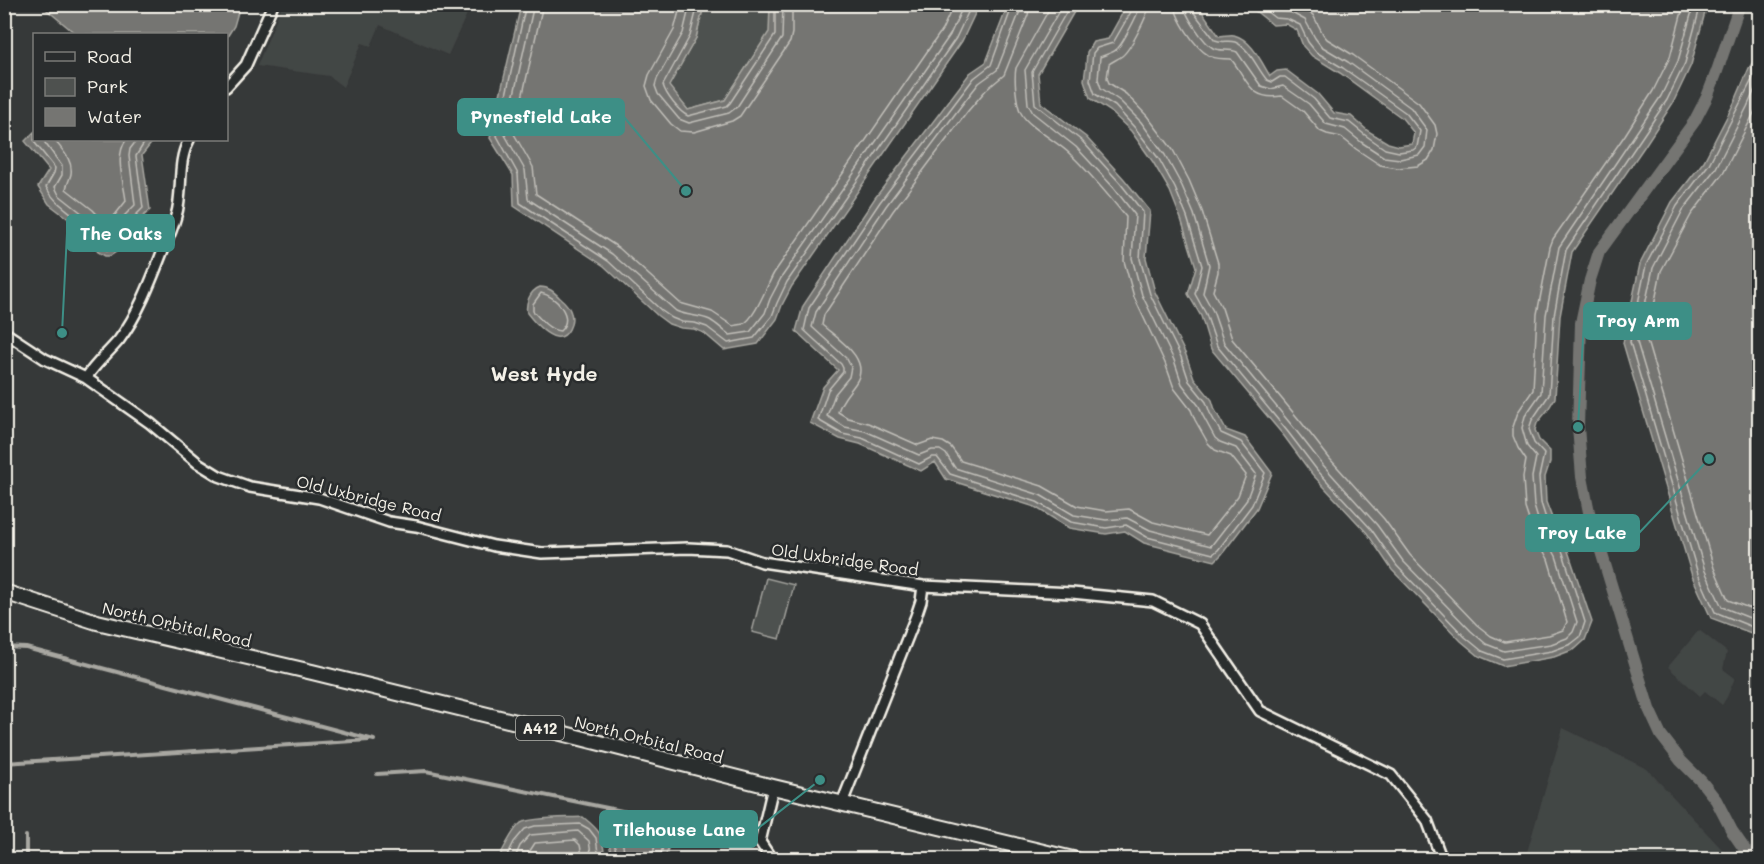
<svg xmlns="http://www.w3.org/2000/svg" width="1764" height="864" viewBox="0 0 1764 864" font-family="Mali,sans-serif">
	<rect width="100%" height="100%" fill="#363939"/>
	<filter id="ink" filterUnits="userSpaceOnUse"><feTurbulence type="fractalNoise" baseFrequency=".0167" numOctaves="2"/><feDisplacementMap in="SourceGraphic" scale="12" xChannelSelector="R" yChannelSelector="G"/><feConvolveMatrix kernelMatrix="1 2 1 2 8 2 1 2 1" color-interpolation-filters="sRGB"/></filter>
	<g filter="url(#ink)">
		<path fill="#434645" d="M 282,5 L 282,4 L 471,5 L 448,55 L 380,25 L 371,46 L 362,43 L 343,87 L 329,76 L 257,66 Z
			M 1699,630 L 1727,652 L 1723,669 L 1735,678 L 1727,697 L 1722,705 L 1705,691 L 1700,696 L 1668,667 Z
			M 1563,728 L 1647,769 L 1731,859 L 1525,859 Z"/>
		<path fill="#4e514f" stroke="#a1a19c" stroke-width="1.5" d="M 704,5 L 770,5 L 770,32 L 725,100 L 688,110 L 668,86 L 696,38 Z
			M 766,578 L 794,585 L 780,639 L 752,632 Z"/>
		<path fill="#757572" stroke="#a8a7a1" stroke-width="1.5" d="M 41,5 L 240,5 L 234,26 L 227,37 L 226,34 L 76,34 Z
			M 521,5 L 704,5 L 696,38 L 669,86 L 688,110 L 725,100 L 769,32 L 770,5 L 979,5 L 962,41 L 792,286 L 782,305 L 777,319 L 758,344 L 724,350 L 704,333 L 694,329 L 681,328 L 669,324 L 658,316 L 604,266 L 514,206 L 513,175 L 490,138 Z
			M 1008,5 L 1078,5 L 1038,74 L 1041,103 L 1086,137 L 1124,179 L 1150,211 L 1146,258 L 1155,292 L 1186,355 L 1194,378 L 1212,400 L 1215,410 L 1226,430 L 1245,437 L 1272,473 L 1257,508 L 1222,554 L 1215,561 L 1144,543 L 1125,531 L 1106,534 L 1069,528 L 1035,507 L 946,479 L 935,462 L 921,471 L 860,444 L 840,439 L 810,423 L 823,387 L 838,370 L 796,331 L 803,306 L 875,198 L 970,73 L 986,62 Z
			M 1127,5 L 1194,5 L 1201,10 L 1219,36 C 1224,36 1230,34 1234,35 C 1251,39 1262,63 1270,76 L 1277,71 L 1286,70 L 1318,94 L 1334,113 L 1351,116 L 1368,131 L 1388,143 L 1399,146 L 1412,144 L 1414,133 L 1402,118 L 1340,73 L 1312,56 L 1303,46 L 1297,30 L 1286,24 L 1273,25 L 1248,5 L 1707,5 L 1691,65 L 1673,103 L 1644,147 L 1572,252 L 1560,316 L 1555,398 L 1547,411 L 1537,423 L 1535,430 L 1539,440 L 1550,451 L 1550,462 L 1545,477 L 1546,502 L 1554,523 L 1568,551 L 1592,622 L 1585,640 L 1575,649 L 1554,657 L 1503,666 L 1479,656 L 1461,641 L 1392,570 L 1367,533 L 1312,474 L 1284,436 L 1211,349 L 1201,316 L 1188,294 L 1196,267 L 1181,219 L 1170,191 L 1153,162 L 1131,131 L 1110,111 L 1090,98 L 1084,80 L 1086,66 L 1087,52 L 1093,42 L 1108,39 Z
			M 1759,53 L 1759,636 L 1711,618 L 1692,576 L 1623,343 L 1640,264 L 1672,202 L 1704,161 L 1735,101 L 1749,68 Z
			M 34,132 L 34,140 L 154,140 L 142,155 L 150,210 L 136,223 L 119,250 L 110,256 L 105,256 L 98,252 L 79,227 L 49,204 L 38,187 L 49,170 L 25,141 Z
			M 540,287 C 549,287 554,292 560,298 C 565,302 569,306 571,313 C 574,322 568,339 556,337 C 545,335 534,322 527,313 C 525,303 530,291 540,287 Z
			M 583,817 C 603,833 602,835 605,859 L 498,859 C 504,849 512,830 521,823 C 531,817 570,818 583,817 Z
			M 623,820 C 638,824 662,824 671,838 L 665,859 L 612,859 L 607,831 L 612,824 Z"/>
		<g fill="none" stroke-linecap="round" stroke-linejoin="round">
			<path stroke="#c1bfb9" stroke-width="1.5" d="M 526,4 L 497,136 L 518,174 L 520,203 L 608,261 L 662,311 L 672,318 L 682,322 L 695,323 L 707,327 L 728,343 L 754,338 L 772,316 L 777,303 L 787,282 L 956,38 L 972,4
				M 534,4 L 505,135 L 525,170 L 528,199 L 612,254 L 676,311 C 687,316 699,315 710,320 C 717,324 724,331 730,335 L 750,332 L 765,313 L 770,299 L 781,278 L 950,35 L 964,4
				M 543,4 L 514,134 L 533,167 L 536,194 L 619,248 L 680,303 L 712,312 L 733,326 C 736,325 740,325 743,324 C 755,319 767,285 774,273 L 942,30 L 954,4
				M 681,4 L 674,30 L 649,75 L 646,86 L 651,100 L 671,124 L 680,131 L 694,132 L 732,121 L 740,116 L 790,42 L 792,33 L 792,4
				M 690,4 L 683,33 L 657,79 L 655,86 L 658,94 L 679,119 L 689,123 L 729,113 L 737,107 L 782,38 L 783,4
				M 698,4 L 690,36 L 663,85 C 666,95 679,112 688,116 L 727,106 L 730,103 L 775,35 L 775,4
				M 1013,4 L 991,65 L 974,78 L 880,202 L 809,308 L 804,330 L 841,364 L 843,368 L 843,372 L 828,390 L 818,420 L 842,434 L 862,438 L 919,464 L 932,457 L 937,457 L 950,474 L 1037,502 L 1071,522 L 1106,528 L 1126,525 L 1147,537 L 1213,554 L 1218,550 L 1252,505 L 1265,473 L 1241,442 L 1221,433 L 1210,413 L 1206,402 L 1189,381 L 1181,357 L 1150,294 L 1140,259 L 1143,212 L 1120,183 L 1082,141 L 1035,104 L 1032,72 L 1071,4
				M 1021,4 L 1020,11 L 997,70 L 979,83 L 961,106 L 886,206 L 816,312 L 812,327 L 847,359 L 851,367 L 849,377 L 835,394 L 827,416 L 845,427 L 865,431 L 919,455 L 932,450 L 940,450 L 946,454 L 955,468 L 1040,495 L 1074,515 L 1106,520 L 1127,518 L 1150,530 L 1211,546 L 1246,501 L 1256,474 L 1236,448 L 1220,442 L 1215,438 L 1203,416 L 1199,406 L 1182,384 L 1174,360 L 1142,295 L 1132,258 L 1135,215 L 1114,188 L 1076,147 L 1033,113 L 1028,104 L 1025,70 L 1063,4
				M 1030,4 L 1028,15 L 1004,75 L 986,90 L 968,111 L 893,211 L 824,315 L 822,325 C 838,339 873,360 855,384 C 848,394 841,400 838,412 L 848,418 L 868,423 L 918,445 L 932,440 L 943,442 L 951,447 L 961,461 L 1042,486 L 1077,506 L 1106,511 L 1129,509 L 1153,522 L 1207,535 L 1238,496 L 1246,475 L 1231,456 L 1215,450 L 1208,443 L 1195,420 L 1191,410 L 1174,388 L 1165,363 L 1134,297 L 1124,261 L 1126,217 C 1109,196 1091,174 1071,155 C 1059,142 1029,128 1021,113 C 1016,104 1014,78 1016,68 L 1052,4
				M 1133,4 L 1132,10 L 1113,43 L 1097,48 L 1093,53 L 1090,80 L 1095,94 L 1115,106 L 1135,128 L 1159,159 L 1175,188 L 1187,217 L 1202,266 L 1195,294 L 1206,314 L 1217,346 L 1288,432 L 1317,470 L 1371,529 L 1397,566 L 1465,637 L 1482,651 L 1503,659 L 1552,651 L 1571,644 L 1580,637 L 1585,622 L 1563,553 L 1548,525 L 1541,503 L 1539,477 L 1544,454 L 1534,443 L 1529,429 L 1532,420 L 1549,395 L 1554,316 L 1566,250 L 1667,100 L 1685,63 L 1701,4
				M 1140,4 C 1140,12 1123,42 1118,48 C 1114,53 1106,54 1100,57 L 1098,79 L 1101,88 L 1120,101 L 1141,122 L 1165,155 L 1182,186 L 1194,214 L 1209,265 L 1203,293 L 1213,311 L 1224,343 L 1294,428 L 1323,465 L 1377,525 L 1403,561 L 1471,631 L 1486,644 L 1504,651 L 1551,644 L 1567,638 L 1573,632 L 1577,622 L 1556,556 L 1541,529 L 1534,506 L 1532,477 L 1536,457 L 1527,446 L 1522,428 L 1525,416 L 1541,393 L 1546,315 L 1559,247 L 1661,96 L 1678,61 L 1694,4
				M 1149,4 C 1149,14 1130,50 1122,56 C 1118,59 1113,61 1109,64 L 1107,78 L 1109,83 L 1126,94 L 1147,116 L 1173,150 L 1189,180 L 1202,211 L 1218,263 L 1218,272 L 1213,291 L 1222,308 L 1232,339 L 1301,422 L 1330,459 L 1384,519 L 1410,555 L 1477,625 L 1491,636 L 1505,642 L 1549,635 L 1563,630 L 1567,622 L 1548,559 L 1533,532 L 1525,508 L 1523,477 L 1526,460 L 1518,448 L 1513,436 L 1513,427 L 1518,412 L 1533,390 L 1537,314 L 1550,247 L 1553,239 L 1625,135 L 1653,91 L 1670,57 L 1684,4
				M 1175,4 C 1175,18 1196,48 1208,55 C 1215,60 1223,58 1231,59 C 1249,81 1249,101 1282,96 L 1303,111 L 1320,131 L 1327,134 L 1341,137 L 1356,149 L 1380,165 L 1398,168 L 1418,166 L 1428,160 L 1434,150 L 1437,134 L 1435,125 L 1419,103 L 1353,55 L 1327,39 L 1323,34 L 1313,15 L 1296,4
				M 1184,4 C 1184,14 1204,43 1213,48 C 1221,52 1229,48 1237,52 L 1261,86 L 1271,89 L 1283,86 L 1309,104 L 1326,124 L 1345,129 L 1361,142 L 1384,157 L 1400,159 L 1419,155 L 1425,147 L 1427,130 L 1411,108 L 1348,62 L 1321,46 L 1315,38 L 1305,20 L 1290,12 L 1278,11 L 1269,4
				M 1191,4 L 1192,10 L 1215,40 C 1222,43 1228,40 1235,42 C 1250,48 1257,69 1267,80 L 1272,82 L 1280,77 L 1285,77 L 1314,99 L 1330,118 L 1349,122 L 1365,135 L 1385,149 L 1399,152 L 1413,150 L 1417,147 L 1420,131 L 1406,113 L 1343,68 L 1316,52 L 1308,42 L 1300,25 L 1287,19 L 1275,18 L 1257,4
				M 1760,64 L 1709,164 L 1677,206 L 1646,265 L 1630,342 L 1698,574 L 1715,612 L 1760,630
				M 1760,78 L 1747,107 L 1716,168 L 1683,210 L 1653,268 L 1637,342 L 1705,571 L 1722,607 L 1760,622
				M 1760,101 L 1724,172 L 1691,215 L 1661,271 L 1647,341 L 1714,568 L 1728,600 L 1760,612
				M 35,140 L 35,143 L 55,168 L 54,173 L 46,187 C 55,205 71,210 84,225 C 92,233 97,245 107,250 L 115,245 L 131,220 L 143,208 L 136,156 L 146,140
				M 45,140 L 45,143 L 62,166 L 62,175 L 55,187 L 59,195 L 88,218 L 107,240 L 110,239 L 125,215 L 135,205 L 129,156 L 130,149 L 137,140
				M 55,140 L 56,142 C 64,152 73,161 71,174 C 70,179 67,184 66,189 L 93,210 L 107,225 L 126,201 C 124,182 114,157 126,140
				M 541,293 C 556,296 575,317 560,331 C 549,330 540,319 533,311 L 533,304 Z
				M 505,860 L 514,842 L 525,829 L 535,826 L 580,824 L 589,829 L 596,838 L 599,860
				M 514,860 L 520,846 L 530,835 L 578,831 L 589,841 L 592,860
				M 524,860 L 535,843 L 575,840 L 580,845 L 583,860
				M 617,860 L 613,833 L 616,829 L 624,827 L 663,837 L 664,840 L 660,860
				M 625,860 L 622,838 L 625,835 L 654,842 L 655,844 L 652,860"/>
			<path stroke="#a8a7a1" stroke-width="4" d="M 4,647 L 26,648 L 374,740
				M 4,763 L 369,740
				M 377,774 L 426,771 L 632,813
				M 26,836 L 26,860"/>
			<path stroke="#757572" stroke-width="12" d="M 1740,4 L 1717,71 L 1707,97 L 1694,122 L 1599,252 L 1590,280 L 1581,323 L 1578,427 L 1582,477 L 1589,512 L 1649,709 L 1661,735 L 1681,761 L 1701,781 L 1716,800 L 1732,831 L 1752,860"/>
			<g stroke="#f4f1e8" stroke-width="14">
				<path id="minor" d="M 226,87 L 246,65 L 273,4
					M 4,332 L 45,359 L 86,378 L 150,423 L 198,463 L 219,476 L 250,487 L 319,498 L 389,522 L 416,526 L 494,546 L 542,553 L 688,548 L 727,550 L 762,562 L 923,586 L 1072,593 L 1153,601 L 1200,624 L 1260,711 L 1391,775 L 1427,820 L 1442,860
					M 86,378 C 95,364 108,353 119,340 C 139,313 151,281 163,250 C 168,239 173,227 176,216 C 184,191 176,164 189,140
					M 842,803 L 916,616 L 921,601 L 923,586
					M 772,860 L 760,842 L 773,787"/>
			</g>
			<g stroke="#f4f1e8" stroke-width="18">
				<path id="primary" d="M 4,592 L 97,622 L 312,672 L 557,732 L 773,787 L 1077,860"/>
			</g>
			<use href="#minor" stroke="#2a2d2e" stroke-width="9"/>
			<use href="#primary" stroke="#2a2d2e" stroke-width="14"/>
		</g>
	</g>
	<g text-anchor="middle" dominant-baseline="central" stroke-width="5" stroke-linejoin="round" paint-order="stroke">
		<rect fill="#2a2d2e" stroke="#b7b6b0" stroke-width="1.5" x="516" y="716" width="48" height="24" rx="4.5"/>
		<g font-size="15" font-weight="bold" fill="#f4f1e8">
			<text x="540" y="728">A412</text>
		</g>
		<g font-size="16" fill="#f4f1e8" stroke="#2a2d2e">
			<text transform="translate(369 498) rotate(14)">Old Uxbridge Road</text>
			<text transform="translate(845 559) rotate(8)">Old Uxbridge Road</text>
			<text transform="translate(177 624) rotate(13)">North Orbital Road</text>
			<text transform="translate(649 739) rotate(14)">North Orbital Road</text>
		</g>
		<g font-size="20" font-weight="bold" fill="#f4f1e8" stroke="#2a2d2e">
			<text x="544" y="373">West Hyde</text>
		</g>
	</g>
	<path fill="none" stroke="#3d8f86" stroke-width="2" d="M686 191L624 117M62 333L67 233M1578 427L1584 321M1709 459L1639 533M820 780L757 829"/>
	<g fill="#3d8f86" stroke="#2a2d2e" stroke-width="2">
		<circle cx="686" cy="191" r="6"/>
		<circle cx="62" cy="333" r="6"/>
		<circle cx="1578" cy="427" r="6"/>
		<circle cx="1709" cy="459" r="6"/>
		<circle cx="820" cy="780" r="6"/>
	</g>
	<g fill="#3d8f86" stroke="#3d8f86" stroke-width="2">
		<rect x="458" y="99" width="166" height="36" rx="6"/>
		<rect x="67" y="215" width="107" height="36" rx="6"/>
		<rect x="1584" y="303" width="107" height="36" rx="6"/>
		<rect x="1526" y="515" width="113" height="36" rx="6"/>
		<rect x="600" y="811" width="157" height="36" rx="6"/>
	</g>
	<g font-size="18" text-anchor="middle" font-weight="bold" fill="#fff">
		<text x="541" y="123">Pynesfield Lake</text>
		<text x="121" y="240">The Oaks</text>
		<text x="1638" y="327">Troy Arm</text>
		<text x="1582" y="539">Troy Lake</text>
		<text x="679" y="836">Tilehouse Lane</text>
	</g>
	<rect width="1764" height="864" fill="none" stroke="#2a2d2e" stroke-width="24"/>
	<rect x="12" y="12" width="1740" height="840" fill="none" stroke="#f4f1e8" stroke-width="2" filter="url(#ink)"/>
	<rect x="33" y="33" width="195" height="108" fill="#2a2d2e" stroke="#7b7b78" stroke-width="1.5"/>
	<rect x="45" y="52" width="30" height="9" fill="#2a2d2e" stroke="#7b7b78" stroke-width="1.5"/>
	<text x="87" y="63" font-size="18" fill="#f4f1e8">Road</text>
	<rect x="45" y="78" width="30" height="18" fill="#4e514f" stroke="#7b7b78" stroke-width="1.5"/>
	<text x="87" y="93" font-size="18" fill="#f4f1e8">Park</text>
	<rect x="45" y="108" width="30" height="18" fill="#757572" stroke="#7b7b78" stroke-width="1.5"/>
	<text x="87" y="123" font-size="18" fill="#f4f1e8">Water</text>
</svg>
